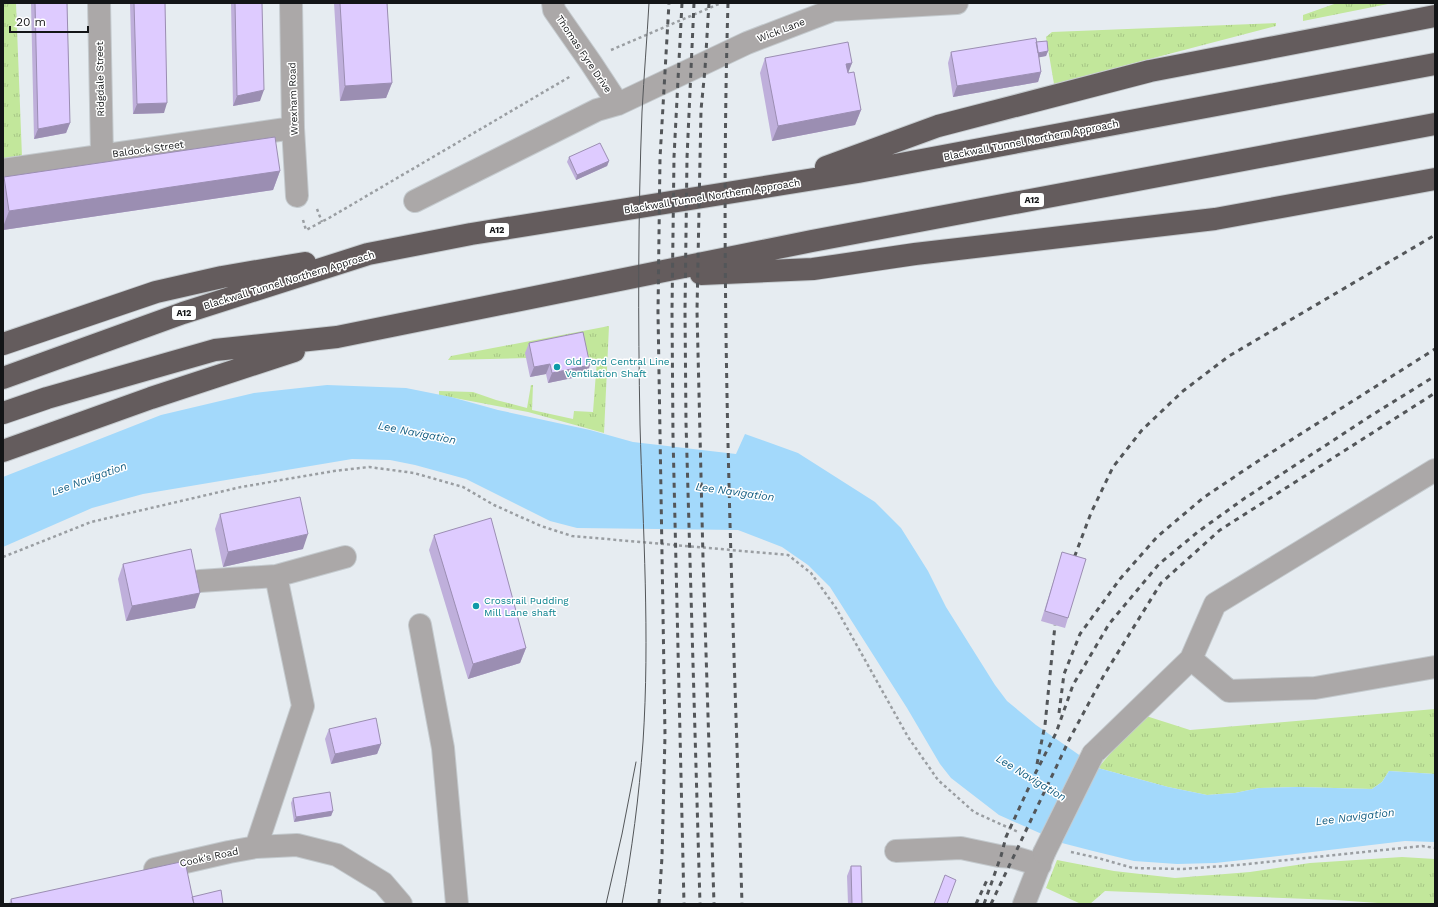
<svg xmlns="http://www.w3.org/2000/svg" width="1438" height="907" viewBox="0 0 1438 907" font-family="'Work Sans',sans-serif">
	<defs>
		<pattern id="grass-tufts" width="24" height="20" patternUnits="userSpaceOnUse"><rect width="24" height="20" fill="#c2e79b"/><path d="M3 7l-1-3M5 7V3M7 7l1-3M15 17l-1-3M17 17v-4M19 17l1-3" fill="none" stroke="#a6c585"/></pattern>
	</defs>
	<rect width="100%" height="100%" fill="#e6ecf1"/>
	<path fill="url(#grass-tufts)" d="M 3,3 L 16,3 L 22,157 L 3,159 Z
		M 1337,3 L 1393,3 L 1303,21 L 1303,15 Z
		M 1276,23 L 1276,26 L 1054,84 L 1046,37 L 1052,32 Z
		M 609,326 L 604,433 L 528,412 L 439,395 L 439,391 L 473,392 L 496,400 L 527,408 L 531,385 L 533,385 L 532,410 L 573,419 L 574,411 L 593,412 L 597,359 L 584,362 L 527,358 L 448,360 L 451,356 Z
		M 1435,709 L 1435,774 L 1389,771 L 1382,782 L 1372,789 L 1297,787 L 1259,788 L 1235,793 L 1207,795 L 1168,787 L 1098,768 L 1143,715 L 1190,730 Z
		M 1402,857 L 1435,859 L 1435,904 L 1392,904 L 1335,900 L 1105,891 L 1090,904 L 1081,904 L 1046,888 L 1057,860 L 1114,871 L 1175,878 L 1250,872 L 1310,863 Z"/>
	<path fill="#a3d9fb" d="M 327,385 L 406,388 L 451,397 L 498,410 L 590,430 L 633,442 L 736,454 L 745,434 L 798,453 L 875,502 L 901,528 L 928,571 L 946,607 L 995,685 L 1007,701 L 1036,725 L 1098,768 L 1168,787 L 1207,795 L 1235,793 L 1259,788 L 1297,787 L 1372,789 L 1382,782 L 1389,771 L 1435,774 L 1435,842 L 1405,841 L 1270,857 L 1215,863 L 1177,864 L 1134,861 L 1093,851 L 1062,843 L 999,815 L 951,778 L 940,764 L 907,708 L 830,587 L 808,565 L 782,547 L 738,530 L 577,528 L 550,521 L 466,479 L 415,465 L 390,460 L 352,459 L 143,494 L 92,508 L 3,547 L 3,477 L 161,415 L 254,393 Z"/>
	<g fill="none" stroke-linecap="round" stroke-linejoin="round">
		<g stroke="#c4cace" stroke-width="24">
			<path id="minor" d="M 99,3 L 102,155
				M 291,3 L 293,128 L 297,196
				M 553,3 L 554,10 L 591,63 L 618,104
				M 3,170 L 293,128
				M 415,201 L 597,110 L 618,104 L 747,43 L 833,10 L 957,3
				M 1435,470 L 1215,604 L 1191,659 L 1229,691 L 1315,688 L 1435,667
				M 200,581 L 276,576
				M 420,625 L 443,748 L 457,904
				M 1093,754 L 1191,659
				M 256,847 L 303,706 L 276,576 L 345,557
				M 896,851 L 961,848 L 999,856 L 1013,857 L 1040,865
				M 155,869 L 229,852 L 256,847 L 297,845 L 337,855 L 383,883 L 401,904
				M 1024,904 L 1044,853"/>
		</g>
		<g stroke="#c4cace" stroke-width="24">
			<path id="highway" d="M 826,167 L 938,126 L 1150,71 L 1435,16
				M 701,274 L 813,269 L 915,254 L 1215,219 L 1435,179
				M 3,344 L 156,292 L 222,277 L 305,263
				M 3,378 L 183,313 L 368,254 L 471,234 L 858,172 L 1435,64
				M 3,413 L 47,398 L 215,350 L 337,337 L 812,241 L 1435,124
				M 3,451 L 151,398 L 294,351"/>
		</g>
		<path stroke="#9a9ea2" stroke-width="2.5" stroke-dasharray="3 3" stroke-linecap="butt" d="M 611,50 L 721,3
			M 317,209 L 322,222
			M 303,220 L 306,230 L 329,218 L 571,76
			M 3,557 L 91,522 L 241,487 L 334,471 L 369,467 L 414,473 L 463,487 L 494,505 L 541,526 L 572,536 L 788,555 L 811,573 L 836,608 L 908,737 L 938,780 L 974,812 L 1018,832
			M 1071,852 L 1098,858 L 1133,868 L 1183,869 L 1238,865 L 1422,846 L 1435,848"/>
		<use href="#minor" stroke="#aba8a8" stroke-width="22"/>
		<use href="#highway" stroke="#645c5d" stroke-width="22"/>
		<path stroke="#535659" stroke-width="1" d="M 606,904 L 622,834 L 636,762
			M 622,904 C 632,851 639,796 643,742 C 650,636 643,530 640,425 C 638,320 638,216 642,112 C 644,75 647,39 649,3"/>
		<path stroke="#535659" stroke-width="3" stroke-dasharray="5 5" stroke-linecap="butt" d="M 682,3 L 674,157 L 672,311 L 673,436 L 684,904
			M 694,3 L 687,158 L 685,311 L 686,423 L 700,904
			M 709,3 L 705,69 L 701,110 L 697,311 L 703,558 L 714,904
			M 728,3 C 719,303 733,604 742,904
			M 1071,566 L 1091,513 L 1113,467 L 1142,430 L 1183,391 L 1229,356 L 1435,235
			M 1059,713 L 1064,674 L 1080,634 L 1120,579 L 1157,537 L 1203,498 L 1261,459 L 1435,349
			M 1037,764 L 1045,725 L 1055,625
			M 659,904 L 662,857 L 665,735 L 658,312 L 660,158 L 669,3
			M 976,904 L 987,880
			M 984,904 L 1001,856 L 1006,837 L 1035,774 L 1056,733 L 1073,685 L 1109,624 L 1159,564 L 1199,531 L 1245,498 L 1372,415 L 1435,376
			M 991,904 L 1070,738 L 1104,675 L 1161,583 L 1220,530 L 1435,393"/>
		<g stroke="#c4cace" stroke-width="24" stroke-linecap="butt">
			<path id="minor-bridge" d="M 1044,853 L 1093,754"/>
		</g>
		<use href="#minor-bridge" stroke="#aba8a8" stroke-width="22"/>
	</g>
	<path fill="#bfafdb" d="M 31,3 L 67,3 L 70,123 L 66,133 L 34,139 Z
		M 130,3 L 165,3 L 164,113 L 133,114 Z
		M 231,3 L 262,3 L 260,101 L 233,106 Z
		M 334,3 L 387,3 L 392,83 L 386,98 L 340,101 Z
		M 1036,42 L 1048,51 L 1046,56 L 1039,57 L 1041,72 L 1038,82 L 953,97 L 948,63 L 951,52 Z
		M 765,58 L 852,63 L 848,73 L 861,110 L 855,125 L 772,141 L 760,73 Z
		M 569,157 L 609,161 L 607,166 L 576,180 L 567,162 Z
		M 280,171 L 273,190 L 3,230 L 3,179 L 4,177 Z
		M 529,343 L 587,375 L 548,383 L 546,374 L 530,377 L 525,353 Z
		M 220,514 L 303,549 L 223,567 L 215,529 Z
		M 434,535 L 526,648 L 520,663 L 468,679 L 429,550 Z
		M 1062,552 L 1068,618 L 1065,628 L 1041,621 L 1059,563 Z
		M 123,564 L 195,608 L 126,621 L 118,579 Z
		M 329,729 L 381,744 L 377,754 L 331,764 L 325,739 Z
		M 293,798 L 333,811 L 331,816 L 294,822 L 291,803 Z
		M 851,866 L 862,904 L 848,904 L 847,876 Z
		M 192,897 L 223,904 L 9,904 L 11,899 Z"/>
	<path fill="#9b8eb2" d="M 1048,51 L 1046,56 L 1036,58 L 1038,53 Z
		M 852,63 L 846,78 L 846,64 Z
		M 1041,72 L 1038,82 L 953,97 L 957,86 Z
		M 392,83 L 386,98 L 340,101 L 345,86 Z
		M 264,90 L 260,101 L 233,106 L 237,96 Z
		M 167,103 L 164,113 L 133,114 L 137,104 Z
		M 861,110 L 855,125 L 772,141 L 778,126 Z
		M 70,123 L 66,133 L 34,139 L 38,129 Z
		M 609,161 L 607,166 L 576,180 L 577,175 Z
		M 280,171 L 273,190 L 3,230 L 3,227 L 9,211 Z
		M 550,364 L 546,374 L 530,377 L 534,367 Z
		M 590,365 L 587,375 L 548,383 L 552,373 Z
		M 308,534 L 303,549 L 223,567 L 228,552 Z
		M 200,593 L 195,608 L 126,621 L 132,606 Z
		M 526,648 L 520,663 L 468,679 L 473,664 Z
		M 381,744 L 377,754 L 331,764 L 335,754 Z
		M 333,811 L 331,816 L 294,822 L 296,817 Z"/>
	<path fill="#decbff" stroke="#9b8eb2" d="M 35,3 L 67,3 L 70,123 L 38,129 Z
		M 134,3 L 165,3 L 167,103 L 137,104 Z
		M 235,3 L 262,3 L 264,90 L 237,96 Z
		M 340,3 L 387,3 L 392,83 L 345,86 Z
		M 1036,38 L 1041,72 L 957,86 L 951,52 Z
		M 1047,41 L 1048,51 L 1038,53 L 1036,42 Z
		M 848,42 L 852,63 L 846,64 L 848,73 L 854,72 L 861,110 L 778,126 L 765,58 Z
		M 275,137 L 280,171 L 9,211 L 4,177 Z
		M 600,143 L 609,161 L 577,175 L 569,157 Z
		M 583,332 L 590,365 L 552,373 L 550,364 L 534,367 L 529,343 Z
		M 300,497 L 308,534 L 228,552 L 220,514 Z
		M 491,518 L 526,648 L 473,664 L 434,535 Z
		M 191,549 L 200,593 L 132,606 L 123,564 Z
		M 1062,552 L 1086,559 L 1068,618 L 1045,611 Z
		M 376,718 L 381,744 L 335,754 L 329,729 Z
		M 330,792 L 333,811 L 296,817 L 293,798 Z
		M 185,861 L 194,904 L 12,904 L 11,899 Z
		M 851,866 L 861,866 L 862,904 L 852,904 Z
		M 945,875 L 956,880 L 947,904 L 934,904 Z
		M 221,890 L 223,904 L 194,904 L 192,897 Z"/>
	<g fill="#0f9aa8" stroke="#fff" stroke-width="1.5">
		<circle cx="557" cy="367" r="4"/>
		<circle cx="476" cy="606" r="4"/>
	</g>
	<g text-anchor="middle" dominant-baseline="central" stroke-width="3" stroke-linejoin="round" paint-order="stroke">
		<g fill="#fff" stroke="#5a5b5d" stroke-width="1">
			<rect x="1020" y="193" width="24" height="14" rx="3"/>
			<rect x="485" y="223" width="24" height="14" rx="3"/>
			<rect x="172" y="306" width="24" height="14" rx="3"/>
		</g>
		<g font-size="9" font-weight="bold" fill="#131517">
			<text x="1032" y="200">A12</text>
			<text x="497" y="230">A12</text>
			<text x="184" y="313">A12</text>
		</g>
		<g font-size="10" fill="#131517" stroke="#fff">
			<text transform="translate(781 30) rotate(-21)">Wick Lane</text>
			<text transform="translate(584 54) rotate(56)">Thomas Fyre Drive</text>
			<text transform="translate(100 79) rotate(-91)">Ridgdale Street</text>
			<text transform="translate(293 99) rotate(-92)">Wrexham Road</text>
			<text transform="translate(1031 140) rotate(-11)">Blackwall Tunnel Northern Approach</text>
			<text transform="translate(148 149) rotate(-8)">Baldock Street</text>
			<text transform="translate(712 196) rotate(-9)">Blackwall Tunnel Northern Approach</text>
			<text transform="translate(289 280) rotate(-17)">Blackwall Tunnel Northern Approach</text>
			<text transform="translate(209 857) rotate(-12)">Cook's Road</text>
		</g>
		<g font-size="10" fill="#0d838f" stroke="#fff" text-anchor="start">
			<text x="565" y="361">Old Ford Central Line<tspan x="565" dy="12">Ventilation Shaft</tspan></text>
			<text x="484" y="600">Crossrail Pudding<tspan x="484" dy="12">Mill Lane shaft</tspan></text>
		</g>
		<g font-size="11" font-style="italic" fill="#105c81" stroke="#fff">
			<text transform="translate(417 433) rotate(11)">Lee Navigation</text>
			<text transform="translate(89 479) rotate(-20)">Lee Navigation</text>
			<text transform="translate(735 492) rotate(8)">Lee Navigation</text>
			<text transform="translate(1031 778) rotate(31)">Lee Navigation</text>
			<text transform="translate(1355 817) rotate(-7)">Lee Navigation</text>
		</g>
	</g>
	<rect width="1438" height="907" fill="none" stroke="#131517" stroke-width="8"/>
	<path d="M10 26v6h78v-6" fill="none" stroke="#131517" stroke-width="2"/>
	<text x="16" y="26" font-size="12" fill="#131517" stroke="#ffffff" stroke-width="3" paint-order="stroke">20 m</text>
</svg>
